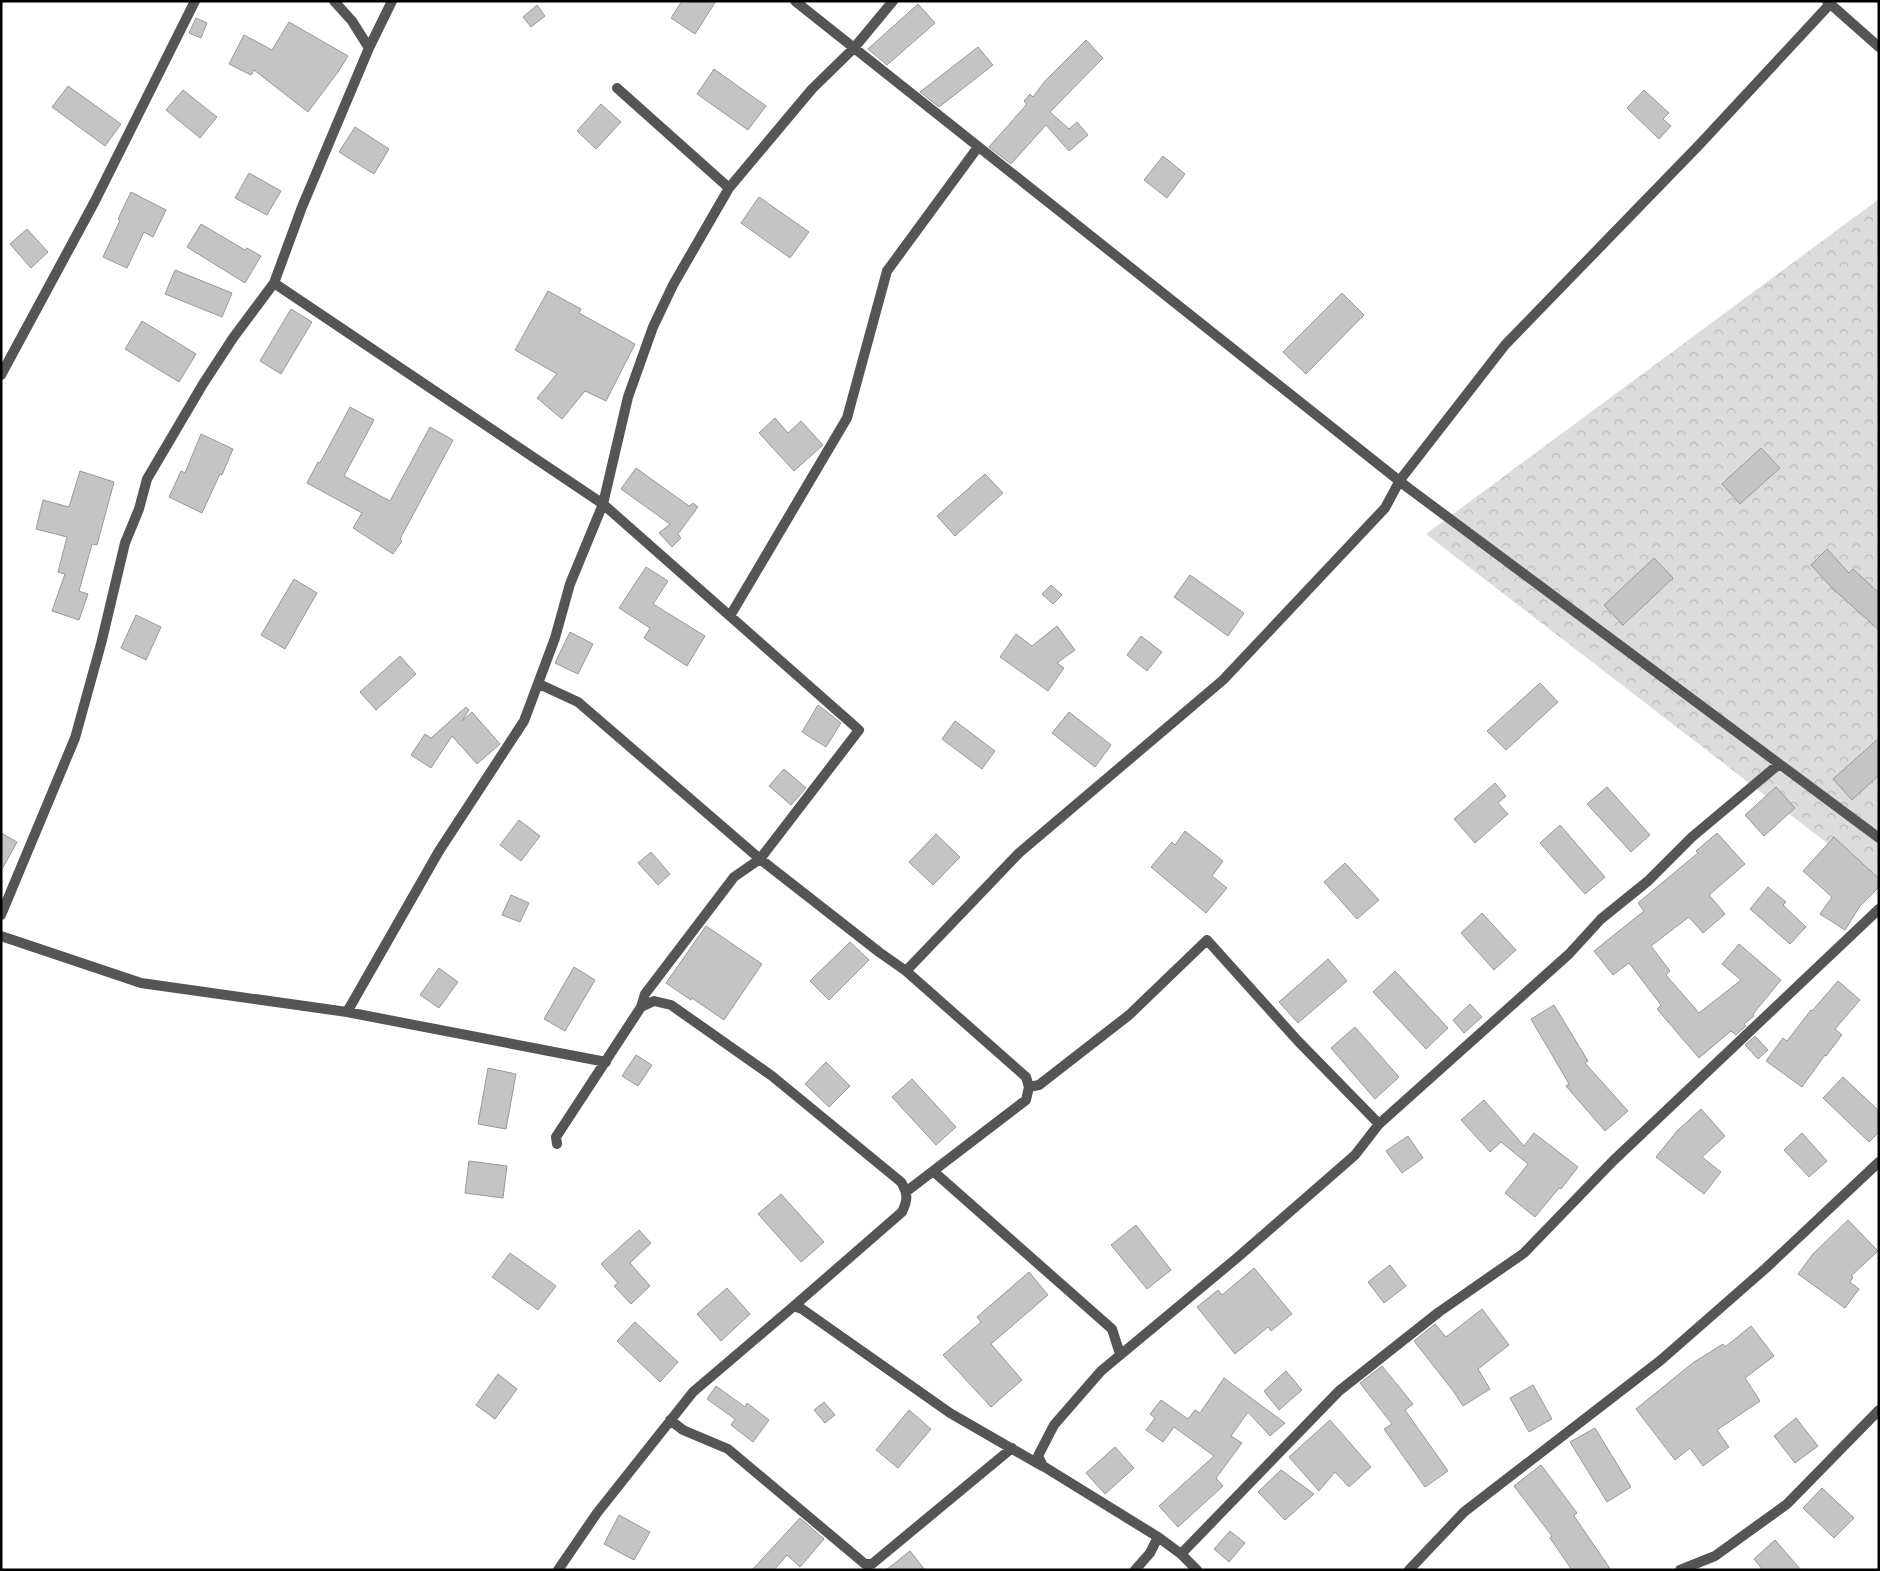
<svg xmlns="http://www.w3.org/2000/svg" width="1880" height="1571" viewBox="0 0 1880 1571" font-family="Rubik,sans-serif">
	<defs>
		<pattern id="forest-crowns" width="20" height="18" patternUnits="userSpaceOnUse" patternTransform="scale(1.25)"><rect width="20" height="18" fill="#dcdcdc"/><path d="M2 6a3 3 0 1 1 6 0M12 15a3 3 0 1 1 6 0" fill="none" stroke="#bbb"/></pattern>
	</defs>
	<rect width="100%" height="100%" fill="#fff"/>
	<path fill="url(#forest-crowns)" d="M 1879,199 L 1879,883 L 1426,534 Z"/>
	<path fill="#c4c4c4" stroke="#999" d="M 682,1 L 716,1 L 695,34 L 671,18 Z
		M 918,4 L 935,23 L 887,65 L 868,49 Z
		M 537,5 L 545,16 L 531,27 L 523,17 Z
		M 196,18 L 207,23 L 201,38 L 189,33 Z
		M 289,22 L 348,56 L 338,72 L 308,112 L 254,70 L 251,75 L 229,64 L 244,35 L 272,50 Z
		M 1086,40 L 1103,58 L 1050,112 L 1069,129 L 1077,122 L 1088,135 L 1069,151 L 1046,125 L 1011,164 L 989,147 L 1027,104 L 1024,101 L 1030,94 L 1033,97 L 1045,81 Z
		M 978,47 L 993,65 L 939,107 L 920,92 Z
		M 714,69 L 766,106 L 748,130 L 697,94 Z
		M 68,86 L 121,124 L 105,146 L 52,107 Z
		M 183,90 L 217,117 L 200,138 L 166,110 Z
		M 1644,90 L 1669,113 L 1663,119 L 1671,126 L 1659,139 L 1627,108 Z
		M 601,104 L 621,122 L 596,149 L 577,131 Z
		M 355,127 L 389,149 L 374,174 L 339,152 Z
		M 1163,156 L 1185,174 L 1167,198 L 1144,180 Z
		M 249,173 L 281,191 L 267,215 L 235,198 Z
		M 131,192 L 166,210 L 153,237 L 144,232 L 127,268 L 103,257 L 120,220 L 118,219 Z
		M 759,197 L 809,232 L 790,258 L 741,223 Z
		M 201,224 L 245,250 L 247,248 L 261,256 L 245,283 L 187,247 Z
		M 27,229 L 48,252 L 31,268 L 10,244 Z
		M 175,270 L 232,293 L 222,317 L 165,294 Z
		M 548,291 L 581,309 L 579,313 L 635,344 L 606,401 L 585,391 L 562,419 L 537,398 L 557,374 L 515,350 Z
		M 1342,293 L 1364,315 L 1306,374 L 1283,352 Z
		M 291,309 L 312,322 L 281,374 L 260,361 Z
		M 142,321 L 196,354 L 179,382 L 125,349 Z
		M 350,407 L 374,420 L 344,476 L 390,501 L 430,427 L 453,440 L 400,539 L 402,541 L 393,554 L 353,528 L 362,513 L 307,483 L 318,462 L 320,463 Z
		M 775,418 L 788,433 L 801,421 L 823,445 L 794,471 L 759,433 Z
		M 201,434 L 233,449 L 222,475 L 220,474 L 202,513 L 169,497 L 181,471 L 185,473 Z
		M 1761,448 L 1780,468 L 1740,504 L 1722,484 Z
		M 636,468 L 689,506 L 693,503 L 698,507 L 678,534 L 681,538 L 672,547 L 659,533 L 670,524 L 621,489 Z
		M 80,471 L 114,482 L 97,545 L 92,544 L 79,591 L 88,594 L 79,620 L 52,611 L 65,574 L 58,572 L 67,537 L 36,529 L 43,500 L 69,507 Z
		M 985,474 L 1003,493 L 955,536 L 937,516 Z
		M 1827,549 L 1849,573 L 1853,569 L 1879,593 L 1879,630 L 1832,588 L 1811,565 Z
		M 1654,558 L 1673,578 L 1623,625 L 1604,605 Z
		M 646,567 L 668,581 L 653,604 L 705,636 L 687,666 L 644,638 L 650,628 L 619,608 Z
		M 1190,575 L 1244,613 L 1228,636 L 1174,597 Z
		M 294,579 L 317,593 L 285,649 L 261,635 Z
		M 1051,585 L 1062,595 L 1053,604 L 1042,594 Z
		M 136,615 L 161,627 L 146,660 L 121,648 Z
		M 1057,626 L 1075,650 L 1057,663 L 1064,668 L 1048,691 L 1000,657 L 1016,634 L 1032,646 Z
		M 570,632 L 593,644 L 578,674 L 555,663 Z
		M 1141,636 L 1162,652 L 1147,671 L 1127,655 Z
		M 400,656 L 416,674 L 376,710 L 360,692 Z
		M 1540,683 L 1558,702 L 1506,750 L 1487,731 Z
		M 818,705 L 841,723 L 826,747 L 802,732 Z
		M 466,707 L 469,710 L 462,721 L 472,712 L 500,744 L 477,764 L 452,736 L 431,768 L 411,755 L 425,734 L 431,738 Z
		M 1069,712 L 1111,745 L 1095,767 L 1052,733 Z
		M 955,721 L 995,751 L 982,769 L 942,739 Z
		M 1879,738 L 1879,775 L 1852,800 L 1833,779 Z
		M 784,769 L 806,788 L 791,805 L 769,786 Z
		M 1495,783 L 1506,796 L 1498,803 L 1508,814 L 1475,843 L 1454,819 Z
		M 1607,787 L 1650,835 L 1631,852 L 1587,804 Z
		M 1776,787 L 1795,808 L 1764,836 L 1745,815 Z
		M 519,820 L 540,836 L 521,861 L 500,845 Z
		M 1560,825 L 1605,877 L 1585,894 L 1540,843 Z
		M 1185,831 L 1223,861 L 1212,876 L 1227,888 L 1206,913 L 1151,867 L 1172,842 L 1175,845 Z
		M 1,833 L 17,842 L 1,871 Z
		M 1717,833 L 1745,864 L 1709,895 L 1725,914 L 1703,933 L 1689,917 L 1651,946 L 1670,971 L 1666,975 L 1699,1013 L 1741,980 L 1722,964 L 1739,944 L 1781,980 L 1753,1014 L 1754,1016 L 1744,1024 L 1746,1026 L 1736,1035 L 1731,1031 L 1699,1058 L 1657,1009 L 1661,1005 L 1629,963 L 1613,975 L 1594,951 L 1644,911 L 1638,903 L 1698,853 L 1696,851 Z
		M 936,834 L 960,857 L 933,885 L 909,862 Z
		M 1834,837 L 1879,879 L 1879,887 L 1860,906 L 1845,930 L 1820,914 L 1832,897 L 1803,871 Z
		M 651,852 L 670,874 L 658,885 L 638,863 Z
		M 1345,863 L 1379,900 L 1357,919 L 1324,882 Z
		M 1768,887 L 1786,902 L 1783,905 L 1806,927 L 1790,944 L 1750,909 Z
		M 511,895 L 529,903 L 520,922 L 502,915 Z
		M 1482,913 L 1516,950 L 1494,970 L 1461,933 Z
		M 706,926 L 762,964 L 724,1020 L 692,998 L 691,1000 L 666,983 Z
		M 850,942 L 869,960 L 829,1000 L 810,981 Z
		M 1328,959 L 1347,981 L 1298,1023 L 1279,1002 Z
		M 574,967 L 595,980 L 565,1031 L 544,1019 Z
		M 439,968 L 458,982 L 439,1008 L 420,995 Z
		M 1395,971 L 1448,1028 L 1426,1049 L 1373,992 Z
		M 1838,981 L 1860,1000 L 1835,1029 L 1842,1035 L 1826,1056 L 1825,1055 L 1802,1087 L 1766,1061 L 1783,1038 L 1787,1041 L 1811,1010 L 1812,1011 Z
		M 1470,1004 L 1482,1017 L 1464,1033 L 1453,1020 Z
		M 1554,1005 L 1588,1061 L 1585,1063 L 1628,1111 L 1605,1131 L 1566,1086 L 1569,1084 L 1531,1019 Z
		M 1355,1027 L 1399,1077 L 1375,1099 L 1331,1048 Z
		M 1755,1036 L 1768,1050 L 1758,1059 L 1745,1045 Z
		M 636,1055 L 652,1065 L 638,1086 L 622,1076 Z
		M 826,1062 L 850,1086 L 829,1107 L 805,1084 Z
		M 488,1068 L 516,1074 L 506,1129 L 478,1124 Z
		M 1843,1077 L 1879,1111 L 1879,1132 L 1869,1142 L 1823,1098 Z
		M 912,1079 L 956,1127 L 936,1145 L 892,1097 Z
		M 1484,1100 L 1524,1146 L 1534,1133 L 1578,1167 L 1561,1189 L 1559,1188 L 1535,1217 L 1505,1193 L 1528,1164 L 1501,1142 L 1490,1152 L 1461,1120 Z
		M 1701,1109 L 1725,1136 L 1702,1157 L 1721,1172 L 1704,1194 L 1656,1157 L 1677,1131 Z
		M 1802,1133 L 1827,1161 L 1809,1177 L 1784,1150 Z
		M 1408,1136 L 1423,1158 L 1402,1173 L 1386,1151 Z
		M 469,1161 L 507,1166 L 503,1198 L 465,1193 Z
		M 781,1194 L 824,1242 L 801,1262 L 758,1214 Z
		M 1848,1220 L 1878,1251 L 1851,1276 L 1853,1277 L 1850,1282 L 1859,1289 L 1845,1308 L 1798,1274 L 1813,1254 Z
		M 1136,1225 L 1171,1270 L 1147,1289 L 1111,1245 Z
		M 639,1230 L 651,1243 L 630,1263 L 650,1286 L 631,1304 L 614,1286 L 618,1283 L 601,1264 Z
		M 510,1253 L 556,1286 L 538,1310 L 492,1277 Z
		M 1390,1265 L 1406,1286 L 1384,1303 L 1368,1282 Z
		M 1254,1268 L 1292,1314 L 1271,1331 L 1268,1327 L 1235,1354 L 1197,1307 L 1218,1290 L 1222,1295 Z
		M 1029,1272 L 1048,1295 L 991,1344 L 1022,1380 L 991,1407 L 943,1355 L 981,1322 L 977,1317 Z
		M 727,1288 L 750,1314 L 721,1341 L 697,1314 Z
		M 1482,1309 L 1509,1345 L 1478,1369 L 1490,1389 L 1463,1406 L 1454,1392 L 1414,1341 L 1435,1324 L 1446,1337 Z
		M 635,1322 L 678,1362 L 660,1382 L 617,1341 Z
		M 1751,1326 L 1774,1356 L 1745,1378 L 1760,1401 L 1717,1430 L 1729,1447 L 1703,1466 L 1690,1448 L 1675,1460 L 1636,1409 L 1694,1362 L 1723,1344 L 1725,1347 Z
		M 1382,1366 L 1413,1404 L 1405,1410 L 1448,1471 L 1425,1487 L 1384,1429 L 1392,1424 L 1360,1383 Z
		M 1286,1371 L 1302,1390 L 1279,1410 L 1264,1391 Z
		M 498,1374 L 517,1389 L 495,1419 L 476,1405 Z
		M 1224,1378 L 1285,1423 L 1270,1436 L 1248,1412 L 1231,1436 L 1242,1443 L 1216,1478 L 1223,1486 L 1178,1527 L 1159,1506 L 1214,1456 L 1174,1427 L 1163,1442 L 1146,1430 L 1155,1418 L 1150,1414 L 1161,1400 L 1188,1419 L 1195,1410 L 1200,1413 Z
		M 1533,1385 L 1552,1419 L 1529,1432 L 1510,1398 Z
		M 716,1386 L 745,1407 L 747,1403 L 769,1420 L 753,1442 L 731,1425 L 735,1419 L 707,1399 Z
		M 824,1402 L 835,1415 L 825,1423 L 814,1410 Z
		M 909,1410 L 931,1429 L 898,1468 L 876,1450 Z
		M 1796,1418 L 1818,1446 L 1795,1463 L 1774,1436 Z
		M 1330,1420 L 1371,1467 L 1349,1487 L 1335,1472 L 1319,1491 L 1289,1457 Z
		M 1595,1428 L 1631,1487 L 1607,1502 L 1570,1442 Z
		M 1115,1447 L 1134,1468 L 1105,1494 L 1086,1473 Z
		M 1541,1465 L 1577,1513 L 1574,1516 L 1611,1570 L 1572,1570 L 1550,1538 L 1552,1536 L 1514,1486 Z
		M 1281,1470 L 1314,1494 L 1285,1520 L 1258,1492 Z
		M 1822,1488 L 1854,1518 L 1834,1538 L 1803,1508 Z
		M 619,1515 L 650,1532 L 634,1560 L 604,1544 Z
		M 800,1518 L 824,1539 L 800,1567 L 787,1555 L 774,1570 L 752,1570 Z
		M 1230,1531 L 1245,1543 L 1229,1562 L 1214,1549 Z
		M 1775,1540 L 1801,1570 L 1763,1570 L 1754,1559 Z
		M 910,1551 L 925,1570 L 886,1570 Z"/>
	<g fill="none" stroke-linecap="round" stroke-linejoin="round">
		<path stroke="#555" stroke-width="10" d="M 334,1 L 352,21 L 369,48
			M 795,1 L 1407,487 L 1879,838
			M 1827,1 L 1879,47
			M 617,88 L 729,188
			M 274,283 L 603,504 L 859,730 L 760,859 L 734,877 L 645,994 L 641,1007
			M 1,375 L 95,201 L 195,1
			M 730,616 L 847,418 L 887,271 L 978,147
			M 539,684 L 578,702 L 760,859 L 879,952 L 906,971 L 1026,1077 L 1029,1087 L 1026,1100 L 907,1191
			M 1,915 L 75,738 L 101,644 L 125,543 L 139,509 L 147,479 L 203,384 L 233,338 L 274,283 L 302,207 L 369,48 L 392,1
			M 1,936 L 141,983 L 347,1012 L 606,1062
			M 906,971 L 1019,853 L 1223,680 L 1385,508 L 1400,480 L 1505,345 L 1700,144 L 1830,4
			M 347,1012 L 439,851 L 524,721 L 555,638 L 570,584 L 603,504 L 628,397 L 653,327 L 673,285 L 729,188 L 812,89 L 854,48 L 893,1
			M 1029,1087 L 1039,1085 L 1129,1015 L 1207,940 L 1297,1040 L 1379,1124
			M 557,1144 L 556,1137 L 641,1007 L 654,1001 L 671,1005 L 772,1076 L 901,1182 C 908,1193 908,1200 902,1212 L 794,1306
			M 933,1171 L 1112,1329 L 1120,1354
			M 670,1420 L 683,1430 L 728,1449 L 865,1564 L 872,1564 L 1012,1448
			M 1181,1554 L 1339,1391 L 1439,1312 L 1524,1253 L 1613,1161 L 1879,909
			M 558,1570 L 597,1513 L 693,1392 L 794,1306 L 802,1309 L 950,1413 L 1042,1466
			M 1135,1570 L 1150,1553 L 1158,1537
			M 1197,1570 L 1181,1554 L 1158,1537 L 1043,1466 L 1038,1456 L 1054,1425 L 1101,1371 L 1238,1257 L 1355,1155 L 1379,1124 L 1569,954 L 1601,919 L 1648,881 L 1692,837 L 1779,764
			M 1409,1570 L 1464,1512 L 1661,1360 L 1766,1268 L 1879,1162
			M 1680,1570 L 1715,1556 L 1787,1504 L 1879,1410"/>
	</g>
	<rect width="1880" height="1571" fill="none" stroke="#000000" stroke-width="5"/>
</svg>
